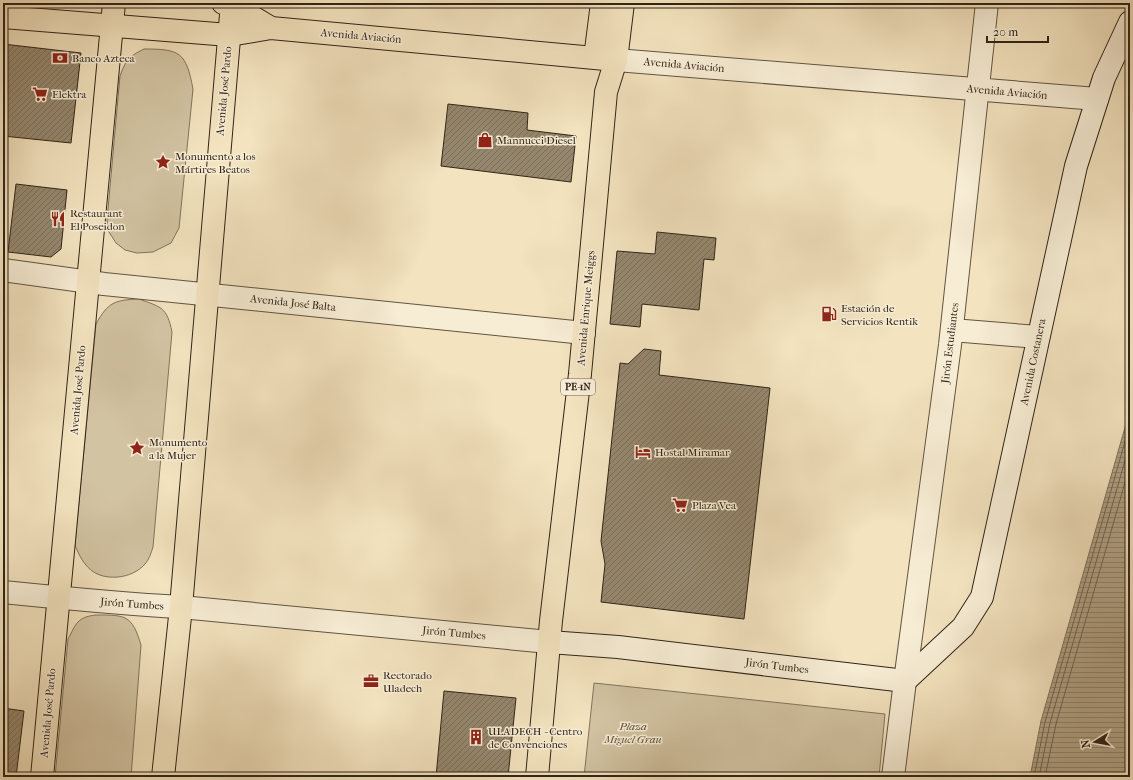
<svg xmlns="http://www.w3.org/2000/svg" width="1133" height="780" viewBox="0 0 1133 780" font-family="'IM FELL French Canon',serif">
	<defs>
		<pattern id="water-rules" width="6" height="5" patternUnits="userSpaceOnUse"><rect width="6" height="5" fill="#b1a286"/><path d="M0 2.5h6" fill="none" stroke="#90846d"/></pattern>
		<pattern id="building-hatch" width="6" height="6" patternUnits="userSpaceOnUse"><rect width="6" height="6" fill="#95876e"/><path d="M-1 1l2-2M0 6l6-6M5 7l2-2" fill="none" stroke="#7a6e59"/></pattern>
	</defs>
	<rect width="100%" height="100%" fill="#f3e3bf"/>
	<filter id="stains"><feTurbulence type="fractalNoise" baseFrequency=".005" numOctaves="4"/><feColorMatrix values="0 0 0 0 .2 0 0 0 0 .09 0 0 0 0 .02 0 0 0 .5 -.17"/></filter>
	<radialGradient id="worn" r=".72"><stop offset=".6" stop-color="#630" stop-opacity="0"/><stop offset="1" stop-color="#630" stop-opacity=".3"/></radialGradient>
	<path fill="#d2c3a2" stroke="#81745c" d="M 144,49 C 180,49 186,52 193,89 L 179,228 L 171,243 L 153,252 L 137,253 L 125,250 L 116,243 L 109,232 L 107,220 L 120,76 C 126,60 128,57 144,49 Z
		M 139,299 C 161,307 167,307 172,332 L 153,547 C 151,553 149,560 145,564 C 138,572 128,576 118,577 C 94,579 83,566 75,545 L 96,324 C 108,302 115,300 139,299 Z
		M 96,615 C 126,615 132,615 141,645 L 131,777 L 55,777 L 68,639 C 76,624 77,617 96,615 Z
		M 594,683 L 885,714 L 879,777 L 584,777 Z"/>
	<path fill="url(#water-rules)" stroke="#7d705a" d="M 1130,410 L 1130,777 L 1030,777 L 1041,721 Z"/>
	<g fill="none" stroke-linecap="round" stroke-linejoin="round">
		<path stroke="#70634e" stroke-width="1" d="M 1034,777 L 1045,722 L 1130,424
			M 1039,777 L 1050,723 L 1130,443
			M 1045,777 L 1056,724 L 1130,465"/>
	</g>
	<path fill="url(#building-hatch)" stroke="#302417" d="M 3,44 L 81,53 L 71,143 L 3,136 Z
		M 448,104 L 528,113 L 527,130 L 576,136 L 571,182 L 441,166 Z
		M 16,184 L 67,190 L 61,249 L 51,257 L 8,252 Z
		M 657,232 L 716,238 L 714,260 L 704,259 L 699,310 L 642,304 L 640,327 L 610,324 L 617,251 L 655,254 Z
		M 644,349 L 661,351 L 659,375 L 770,388 L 744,619 L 601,602 L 605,564 L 601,541 L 620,363 L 628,364 Z
		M 444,691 L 516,698 L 508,777 L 436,777 Z
		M 3,708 L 24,711 L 16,777 L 3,777 Z"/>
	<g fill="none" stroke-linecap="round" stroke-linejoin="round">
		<g stroke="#615441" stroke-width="24">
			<path id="minor" d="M 616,60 L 1097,99
				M 3,270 L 104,284 L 584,333
				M 952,330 L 1038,337
				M 3,592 C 62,598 121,604 181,607 L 549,642
				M 893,777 L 905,681 L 950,345 L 987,3"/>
		</g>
		<g stroke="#302417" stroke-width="24">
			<path id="secondary" d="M 549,642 L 618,647 L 905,681 L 963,627 L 982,597 L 1076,166 L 1104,78 L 1130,22"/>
		</g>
		<g stroke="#302417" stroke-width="24">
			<path id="primary" d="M 42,777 L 114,3
				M 163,777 L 181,607 L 232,3
				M 537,777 L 551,621 L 580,374 L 606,92 L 616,60"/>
		</g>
		<g stroke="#302417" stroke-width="24">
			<path id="trunk" d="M 223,3 L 231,4 L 271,28
				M 3,17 L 229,35 L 271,28 L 616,60 L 623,3
				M 595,58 L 602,3"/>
		</g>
		<use href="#minor" stroke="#f7edd5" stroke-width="22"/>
		<use href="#secondary" stroke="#f7edd5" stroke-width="22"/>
		<use href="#primary" stroke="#f3e3bf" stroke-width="22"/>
		<use href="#trunk" stroke="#f3e3bf" stroke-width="22"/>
	</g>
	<defs>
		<g id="bank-bare" transform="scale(1.2)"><path d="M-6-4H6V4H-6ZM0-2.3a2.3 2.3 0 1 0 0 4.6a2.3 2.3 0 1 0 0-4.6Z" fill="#8f2418" stroke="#f7edd5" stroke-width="2.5" paint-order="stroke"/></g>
		<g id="supermarket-bare" transform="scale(1.2)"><path d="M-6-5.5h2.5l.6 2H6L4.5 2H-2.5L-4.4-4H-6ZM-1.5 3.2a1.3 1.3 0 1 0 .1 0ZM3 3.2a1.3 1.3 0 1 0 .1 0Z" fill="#8f2418" stroke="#f7edd5" stroke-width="2.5" paint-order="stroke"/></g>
		<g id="shop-bare" transform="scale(1.2)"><path d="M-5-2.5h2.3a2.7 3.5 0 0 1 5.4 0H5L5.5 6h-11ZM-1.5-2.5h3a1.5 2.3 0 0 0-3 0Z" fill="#8f2418" stroke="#f7edd5" stroke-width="2.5" paint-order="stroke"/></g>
		<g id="sight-bare" transform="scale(1.2)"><path d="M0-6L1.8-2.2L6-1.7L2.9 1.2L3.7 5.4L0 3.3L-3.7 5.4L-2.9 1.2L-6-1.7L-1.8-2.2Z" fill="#8f2418" stroke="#f7edd5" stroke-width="2.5" paint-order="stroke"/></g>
		<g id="restaurant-bare" transform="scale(1.2)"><path d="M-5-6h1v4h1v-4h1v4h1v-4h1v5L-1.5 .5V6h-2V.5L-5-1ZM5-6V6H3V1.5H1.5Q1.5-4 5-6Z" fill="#8f2418" stroke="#f7edd5" stroke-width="2.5" paint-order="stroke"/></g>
		<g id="fuel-bare" transform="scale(1.2)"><path d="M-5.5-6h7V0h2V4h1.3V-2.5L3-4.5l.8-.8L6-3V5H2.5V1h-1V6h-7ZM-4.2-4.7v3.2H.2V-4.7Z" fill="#8f2418" stroke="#f7edd5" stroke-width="2.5" paint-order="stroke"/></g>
		<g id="hotel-bare" transform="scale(1.2)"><path d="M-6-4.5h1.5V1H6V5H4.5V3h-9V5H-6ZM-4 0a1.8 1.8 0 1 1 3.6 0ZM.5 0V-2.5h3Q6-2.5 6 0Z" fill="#8f2418" stroke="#f7edd5" stroke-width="2.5" paint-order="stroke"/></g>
		<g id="office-bare" transform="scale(1.2)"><path d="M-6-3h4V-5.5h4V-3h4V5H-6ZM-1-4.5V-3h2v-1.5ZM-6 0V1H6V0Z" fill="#8f2418" stroke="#f7edd5" stroke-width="2.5" paint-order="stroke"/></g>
		<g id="building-bare" transform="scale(1.2)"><path d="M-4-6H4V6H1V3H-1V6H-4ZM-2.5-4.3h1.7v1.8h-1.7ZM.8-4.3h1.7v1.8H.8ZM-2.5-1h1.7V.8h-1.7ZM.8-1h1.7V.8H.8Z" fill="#8f2418" stroke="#f7edd5" stroke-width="2.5" paint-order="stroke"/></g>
	</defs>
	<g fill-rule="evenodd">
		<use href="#bank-bare" x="60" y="58"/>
		<use href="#supermarket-bare" x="40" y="94"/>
		<use href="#shop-bare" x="485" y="140"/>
		<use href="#sight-bare" x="163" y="162"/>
		<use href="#restaurant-bare" x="58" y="219"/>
		<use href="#fuel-bare" x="829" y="314"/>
		<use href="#sight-bare" x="137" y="448"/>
		<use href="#hotel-bare" x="643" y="452"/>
		<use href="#supermarket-bare" x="680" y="505"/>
		<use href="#office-bare" x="371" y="681"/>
		<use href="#building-bare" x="476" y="737"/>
	</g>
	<g text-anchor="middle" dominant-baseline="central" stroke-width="3" stroke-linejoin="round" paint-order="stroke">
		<rect fill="#f7edd5" stroke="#6c6050" stroke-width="1" x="561" y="379" width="34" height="16" rx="3"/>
		<g font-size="10" font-weight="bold" fill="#302417">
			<text x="578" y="387">PE-1N</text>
		</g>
		<g font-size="11" fill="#302417" stroke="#f7edd5">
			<text transform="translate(361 36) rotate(5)">Avenida Aviación</text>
			<text transform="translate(684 65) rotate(5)">Avenida Aviación</text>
			<text transform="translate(224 91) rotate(-85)">Avenida José Pardo</text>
			<text transform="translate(1007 92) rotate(5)">Avenida Aviación</text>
			<text transform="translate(293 303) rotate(6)">Avenida José Balta</text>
			<text transform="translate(586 308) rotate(-85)">Avenida Enrique Meiggs</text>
			<text transform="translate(950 343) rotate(-83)">Jirón Estudiantes</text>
			<text transform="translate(1033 362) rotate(-78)">Avenida Costanera</text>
			<text transform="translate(78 390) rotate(-85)">Avenida José Pardo</text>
			<text transform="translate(132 604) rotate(4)">Jirón Tumbes</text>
			<text transform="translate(454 633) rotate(5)">Jirón Tumbes</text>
			<text transform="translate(777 666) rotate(7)">Jirón Tumbes</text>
			<text transform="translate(48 713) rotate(-85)">Avenida José Pardo</text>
		</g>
		<g font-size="11" fill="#302417" stroke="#f7edd5" text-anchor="start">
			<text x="72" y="58">Banco Azteca</text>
			<text x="52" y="94">Elektra</text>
			<text x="497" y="140">Mannucci Diesel</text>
			<text x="175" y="156">Monumento a los<tspan x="175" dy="13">Mártires Beatos</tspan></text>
			<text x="70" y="213">Restaurant<tspan x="70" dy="13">El Poseidon</tspan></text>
			<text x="841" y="308">Estación de<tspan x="841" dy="13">Servicios Rentik</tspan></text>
			<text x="149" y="442">Monumento<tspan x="149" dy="13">a la Mujer</tspan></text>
			<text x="655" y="452">Hostal Miramar</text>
			<text x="692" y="505">Plaza Vea</text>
			<text x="383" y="675">Rectorado<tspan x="383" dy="13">Uladech</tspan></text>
			<text x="488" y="731">ULADECH - Centro<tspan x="488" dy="13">de Convenciones</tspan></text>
		</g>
		<g font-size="11" font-style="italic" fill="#584c3a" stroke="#f7edd5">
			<text x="633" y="726">Plaza<tspan x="633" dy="13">Miguel Grau</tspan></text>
		</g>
	</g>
	<rect width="1133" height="780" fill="none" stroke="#f3e3bf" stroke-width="16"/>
	<rect x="4" y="4" width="1125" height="772" fill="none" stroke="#302417" stroke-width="2"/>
	<rect x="8" y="8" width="1117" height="764" fill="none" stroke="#302417"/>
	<g transform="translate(1095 742) rotate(259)" stroke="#f7edd5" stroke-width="3" paint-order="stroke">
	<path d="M0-3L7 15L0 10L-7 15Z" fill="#302417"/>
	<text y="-6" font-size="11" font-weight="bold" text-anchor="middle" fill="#302417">N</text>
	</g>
	<path d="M987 36v6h61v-6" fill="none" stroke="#302417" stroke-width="2"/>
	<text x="993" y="36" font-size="12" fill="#302417" stroke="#f7edd5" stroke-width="3" paint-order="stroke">20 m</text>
	<rect width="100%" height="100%" filter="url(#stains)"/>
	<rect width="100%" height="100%" fill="url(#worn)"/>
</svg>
